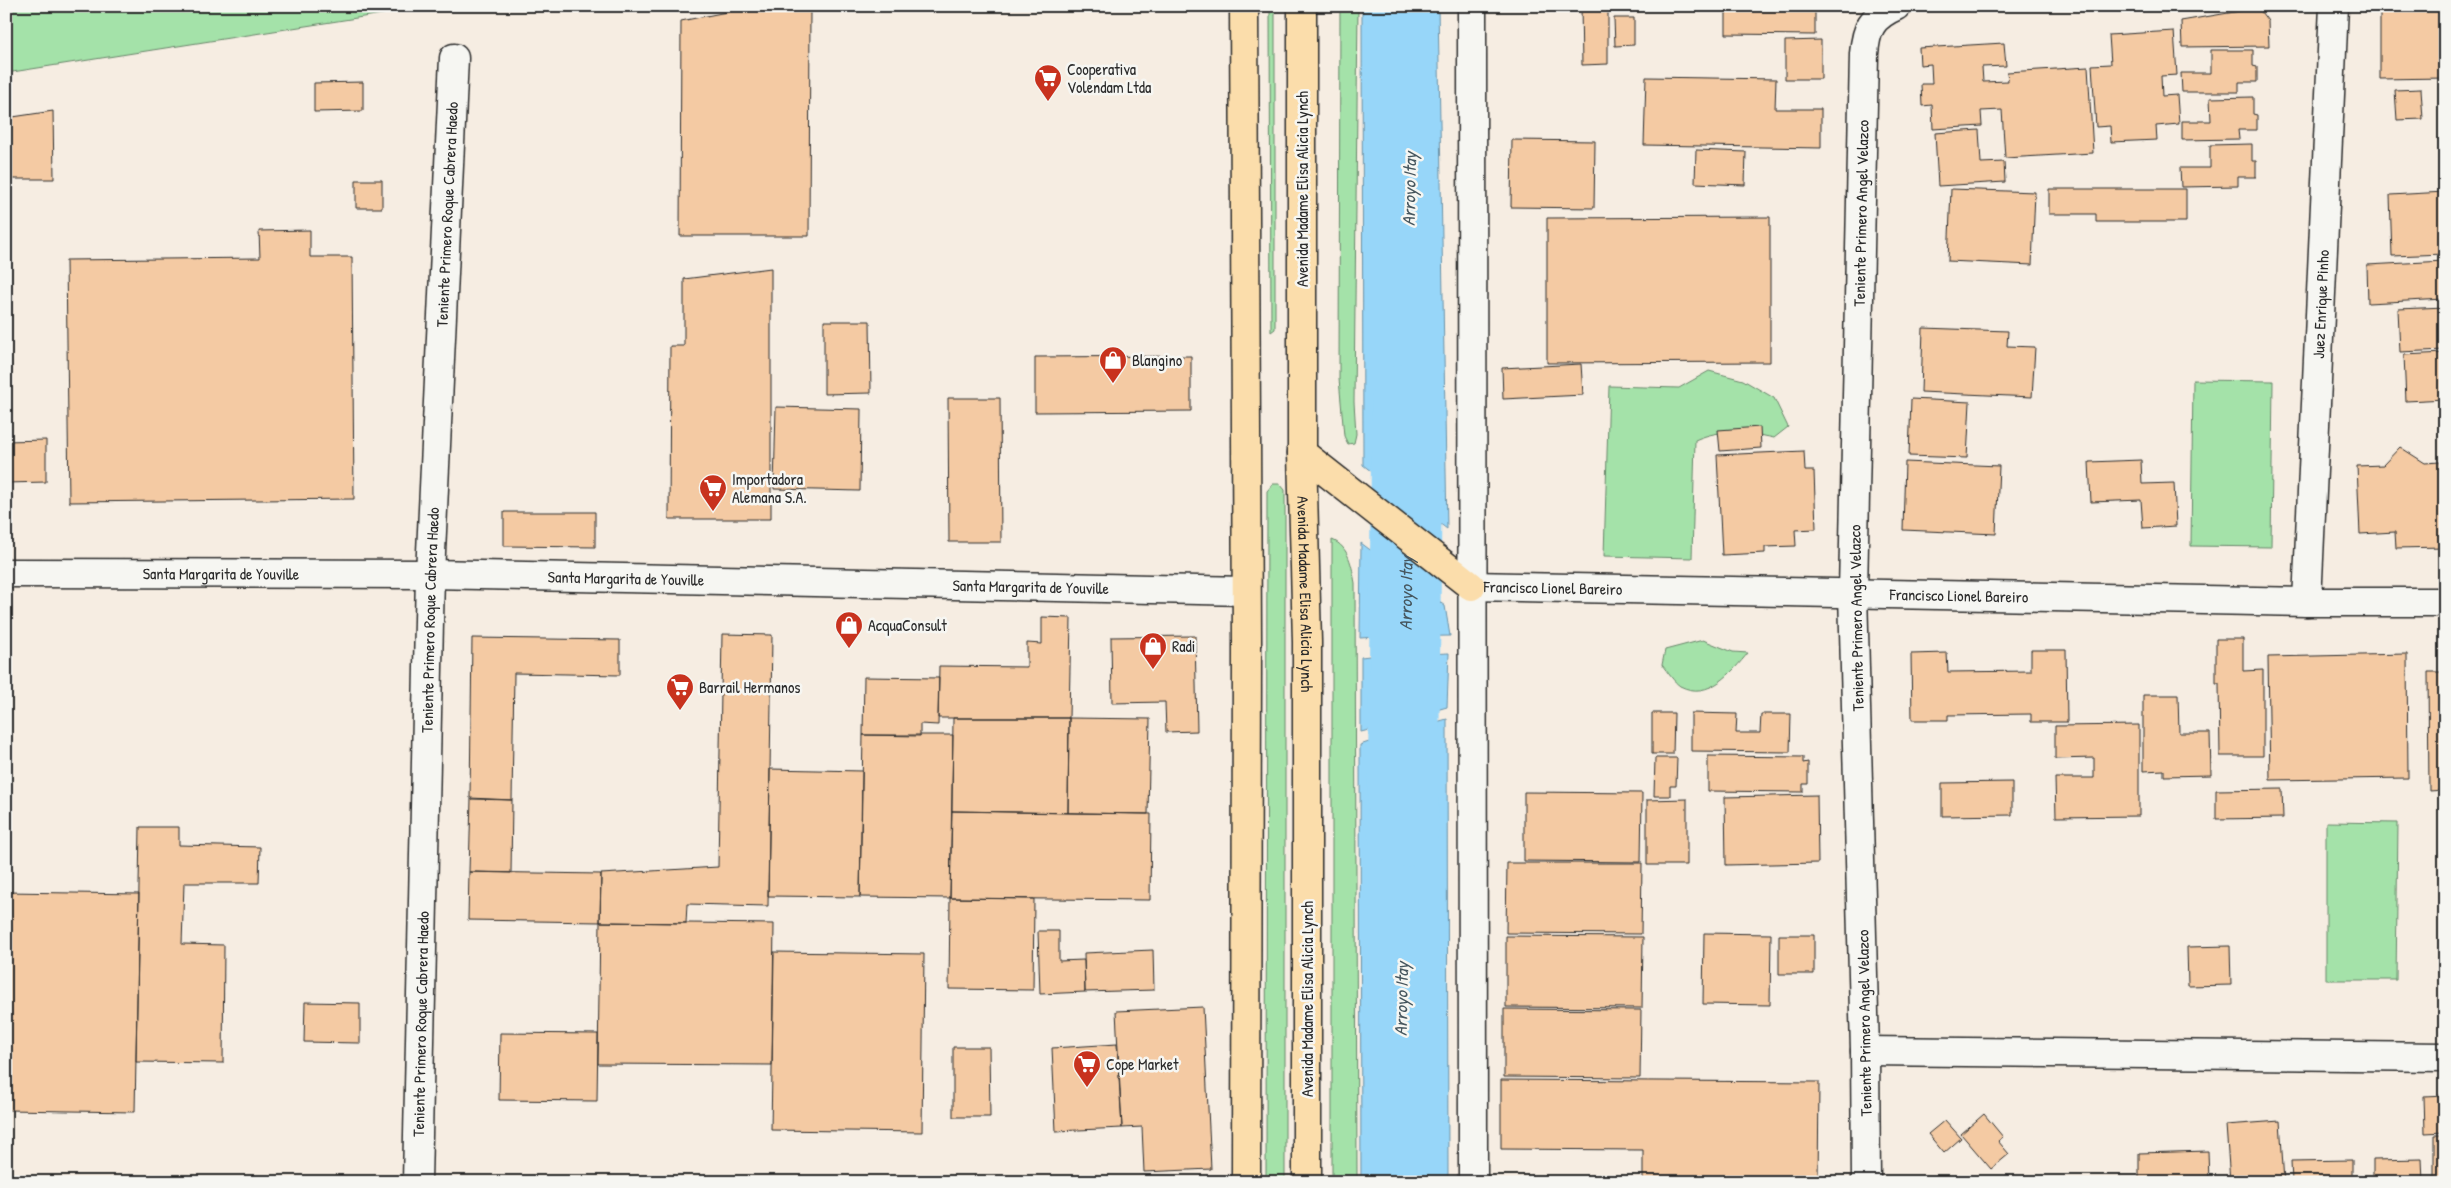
<svg xmlns="http://www.w3.org/2000/svg" width="2451" height="1188" viewBox="0 0 2451 1188" font-family="'Patrick Hand',sans-serif">
	<rect width="100%" height="100%" fill="#f6ede2"/>
	<filter id="ink" filterUnits="userSpaceOnUse"><feTurbulence type="fractalNoise" baseFrequency=".02" numOctaves="2"/><feDisplacementMap in="SourceGraphic" scale="10" xChannelSelector="R" yChannelSelector="G"/><feConvolveMatrix kernelMatrix="1 2 1 2 8 2 1 2 1" color-interpolation-filters="sRGB"/></filter>
	<g filter="url(#ink)">
		<path fill="#a4e2a9" stroke="#68866a" d="M 6,6 L 433,6 L 6,73 Z
			M 1270,6 L 1275,6 L 1275,329 L 1271,332 Z
			M 1340,6 L 1358,6 L 1354,402 L 1356,434 L 1354,443 L 1348,444 L 1344,436 L 1339,379 Z
			M 1709,371 L 1743,380 L 1774,398 L 1788,427 L 1774,438 C 1746,432 1722,428 1695,440 L 1692,558 L 1604,556 L 1609,386 L 1679,388 Z
			M 2193,380 L 2273,381 L 2271,547 L 2191,546 Z
			M 1273,484 L 1280,484 L 1285,490 L 1285,1182 L 1266,1182 L 1267,491 Z
			M 1332,540 C 1349,546 1352,567 1355,583 L 1357,1182 L 1332,1182 Z
			M 1703,640 L 1733,652 L 1748,653 C 1732,672 1709,701 1680,686 C 1674,682 1667,671 1662,665 L 1665,650 Z
			M 2326,822 L 2398,823 L 2396,980 L 2326,980 Z"/>
		<path fill="#97d6f9" stroke="#6c92a7" d="M 1362,6 L 1438,6 L 1447,529 L 1363,465 Z
			M 1361,543 L 1445,606 L 1450,636 L 1378,637 L 1378,656 L 1449,653 L 1447,707 L 1374,728 L 1373,740 L 1447,719 L 1448,1182 L 1361,1182 L 1360,745 L 1372,741 L 1373,729 L 1361,732 L 1361,657 L 1378,655 L 1377,637 L 1360,638 Z"/>
		<g fill="none" stroke-linecap="round" stroke-linejoin="round">
			<path stroke="#97d6f9" stroke-width="71" id="s1" d="M 1403,831 L 1407,399"/>
		</g>
		<path fill="#f4caa3" stroke="#2b2b2b" d="M 757,6 L 810,6 L 809,236 L 680,236 L 681,21 Z
			M 1581,6 L 1608,6 L 1608,64 L 1582,65 Z
			M 1726,7 L 1815,9 L 1815,35 L 1726,34 Z
			M 2258,8 L 2268,21 L 2269,46 L 2182,47 L 2181,21 Z
			M 2380,10 L 2445,10 L 2445,78 L 2380,79 Z
			M 1614,18 L 1634,18 L 1634,45 L 1615,46 Z
			M 2174,31 L 2177,75 L 2161,76 L 2162,96 L 2177,95 L 2179,124 L 2156,126 L 2157,140 L 2111,142 L 2110,126 L 2096,127 L 2092,65 L 2111,64 L 2109,35 Z
			M 1821,40 L 1821,79 L 1785,79 L 1785,41 Z
			M 2004,43 L 2006,66 L 1982,67 L 1983,82 L 2008,81 L 2007,72 L 2088,67 L 2093,153 L 2005,158 L 2002,110 L 1981,111 L 1982,126 L 1933,129 L 1932,105 L 1922,106 L 1921,84 L 1932,84 L 1931,64 L 1920,65 L 1919,48 Z
			M 2211,50 L 2253,50 L 2253,66 L 2257,67 L 2257,82 L 2239,82 L 2239,92 L 2182,92 L 2181,73 L 2211,73 Z
			M 1646,77 L 1776,79 L 1775,109 L 1821,109 L 1821,148 L 1644,145 Z
			M 363,82 L 363,111 L 314,112 L 314,83 Z
			M 2421,89 L 2423,119 L 2397,120 L 2395,90 Z
			M 2253,97 L 2253,114 L 2257,115 L 2257,130 L 2238,130 L 2239,139 L 2182,140 L 2182,121 L 2211,121 L 2210,98 Z
			M 53,111 L 54,179 L 6,179 L 6,118 Z
			M 1979,130 L 1981,163 L 2004,162 L 2005,182 L 1938,186 L 1935,133 Z
			M 1512,140 L 1595,141 L 1594,208 L 1511,207 Z
			M 2252,144 L 2252,161 L 2256,161 L 2256,177 L 2238,177 L 2238,186 L 2181,187 L 2180,168 L 2210,168 L 2210,145 Z
			M 1696,150 L 1746,152 L 1745,185 L 1695,183 Z
			M 356,180 L 382,180 L 382,208 L 356,208 Z
			M 1951,189 L 2035,192 L 2032,265 L 1948,261 Z
			M 2049,189 L 2186,189 L 2186,222 L 2096,222 L 2096,214 L 2049,214 Z
			M 2445,192 L 2445,254 L 2392,256 L 2390,195 Z
			M 1770,217 L 1770,362 L 1547,363 L 1547,218 Z
			M 310,230 L 310,257 L 352,257 L 354,499 L 69,502 L 66,260 L 260,258 L 259,231 Z
			M 2445,261 L 2445,299 L 2368,303 L 2367,265 Z
			M 771,268 L 771,519 L 669,519 L 670,346 L 684,346 L 684,279 Z
			M 2445,307 L 2445,350 L 2400,352 L 2398,309 Z
			M 824,321 L 870,321 L 871,393 L 824,394 Z
			M 1923,328 L 2008,331 L 2007,346 L 2035,347 L 2032,397 L 1921,392 Z
			M 2445,353 L 2445,399 L 2406,401 L 2404,355 Z
			M 1191,356 L 1191,411 L 1035,412 L 1035,357 Z
			M 1581,364 L 1583,395 L 1503,399 L 1502,368 Z
			M 948,398 L 1000,398 L 1001,542 L 949,542 Z
			M 1911,399 L 1970,402 L 1967,458 L 1909,456 Z
			M 776,407 L 861,409 L 860,491 L 774,489 Z
			M 1760,427 L 1761,448 L 1720,451 L 1718,430 Z
			M 46,440 L 46,482 L 6,483 L 6,441 Z
			M 2400,447 L 2425,463 L 2440,462 L 2444,547 L 2396,548 L 2395,532 L 2360,534 L 2357,466 L 2383,465 Z
			M 1804,451 L 1805,471 L 1814,471 L 1816,529 L 1795,530 L 1796,546 L 1765,547 L 1765,553 L 1722,555 L 1717,455 Z
			M 2141,460 L 2142,484 L 2174,483 L 2176,526 L 2143,528 L 2141,500 L 2091,502 L 2089,462 Z
			M 1905,462 L 1999,466 L 1996,534 L 1903,530 Z
			M 504,512 L 595,512 L 595,547 L 504,546 Z
			M 1042,617 L 1071,618 L 1069,718 L 938,718 L 939,666 L 1027,667 L 1027,643 L 1042,644 Z
			M 722,634 L 772,635 L 768,906 L 687,904 L 686,923 L 600,922 L 601,874 L 718,867 Z
			M 1195,636 L 1197,731 L 1166,732 L 1165,702 L 1112,703 L 1111,637 Z
			M 472,638 L 620,640 L 620,675 L 514,673 L 512,800 L 470,798 Z
			M 2216,639 L 2243,639 L 2243,671 L 2263,670 L 2263,756 L 2220,756 L 2219,683 L 2216,683 Z
			M 2031,650 L 2066,650 L 2067,722 L 2031,722 L 2031,714 L 1948,715 L 1948,720 L 1912,720 L 1911,654 L 1947,653 L 1948,672 L 2031,671 Z
			M 2407,654 L 2408,778 L 2270,780 L 2268,657 Z
			M 2428,672 L 2445,672 L 2445,790 L 2429,791 Z
			M 864,677 L 939,678 L 938,725 L 920,724 L 920,736 L 863,735 Z
			M 2143,695 L 2178,695 L 2179,733 L 2210,733 L 2211,775 L 2164,776 L 2164,770 L 2143,771 Z
			M 1652,713 L 1674,713 L 1673,754 L 1652,754 Z
			M 1691,713 L 1737,714 L 1736,733 L 1760,733 L 1761,714 L 1791,714 L 1790,752 L 1691,751 Z
			M 953,718 L 1069,718 L 1068,813 L 952,811 Z
			M 1069,718 L 1150,719 L 1148,814 L 1068,813 Z
			M 2139,725 L 2139,816 L 2056,817 L 2055,778 L 2094,778 L 2094,758 L 2055,759 L 2055,726 Z
			M 863,735 L 953,735 L 950,898 L 860,897 Z
			M 1708,756 L 1803,757 L 1803,763 L 1808,762 L 1808,784 L 1803,784 L 1803,792 L 1708,791 Z
			M 1655,758 L 1677,758 L 1676,786 L 1670,786 L 1670,796 L 1654,796 Z
			M 770,769 L 862,771 L 860,897 L 768,896 Z
			M 2012,782 L 2012,815 L 1942,816 L 1942,783 Z
			M 2282,789 L 2283,818 L 2216,819 L 2216,790 Z
			M 1524,792 L 1642,793 L 1641,862 L 1524,861 Z
			M 1817,795 L 1818,863 L 1726,865 L 1725,797 Z
			M 471,799 L 512,800 L 511,873 L 469,872 Z
			M 1687,799 L 1687,865 L 1647,865 L 1647,800 Z
			M 952,811 L 1151,814 L 1150,900 L 950,898 Z
			M 140,827 L 179,827 L 179,845 L 260,847 L 259,883 L 184,883 L 182,944 L 224,945 L 223,1063 L 136,1062 Z
			M 1507,863 L 1642,863 L 1641,934 L 1506,933 Z
			M 469,872 L 601,874 L 600,922 L 468,920 Z
			M 6,892 L 139,894 L 135,1112 L 6,1110 Z
			M 950,898 L 1034,899 L 1033,990 L 949,989 Z
			M 600,922 L 774,924 L 772,1065 L 598,1064 Z
			M 1038,931 L 1059,931 L 1059,961 L 1084,960 L 1085,992 L 1040,994 Z
			M 1704,933 L 1771,934 L 1770,1005 L 1703,1004 Z
			M 1779,935 L 1814,935 L 1814,974 L 1779,974 Z
			M 1506,936 L 1643,937 L 1642,1008 L 1506,1007 Z
			M 2230,946 L 2231,985 L 2188,986 L 2187,947 Z
			M 1153,950 L 1154,990 L 1085,992 L 1084,953 Z
			M 774,952 L 924,954 L 922,1132 L 771,1130 Z
			M 305,1002 L 360,1003 L 360,1043 L 304,1042 Z
			M 1203,1007 L 1211,1169 L 1144,1172 L 1142,1127 L 1122,1128 L 1116,1011 Z
			M 1504,1009 L 1641,1010 L 1640,1078 L 1504,1077 Z
			M 500,1033 L 598,1034 L 597,1101 L 499,1100 Z
			M 1117,1044 L 1122,1128 L 1056,1131 L 1052,1048 Z
			M 953,1047 L 989,1047 L 990,1117 L 953,1117 Z
			M 1501,1080 L 1819,1082 L 1818,1182 L 1643,1182 L 1643,1150 L 1501,1149 Z
			M 2445,1095 L 2445,1132 L 2425,1133 L 2424,1096 Z
			M 1984,1114 L 2003,1137 L 1998,1141 L 2009,1154 L 1991,1169 L 1961,1134 Z
			M 1945,1120 L 1961,1138 L 1944,1153 L 1928,1134 Z
			M 2280,1121 L 2284,1182 L 2230,1182 L 2226,1125 Z
			M 2434,1135 L 2445,1135 L 2445,1182 L 2434,1182 Z
			M 2208,1151 L 2209,1182 L 2139,1182 L 2139,1153 Z
			M 2422,1159 L 2423,1182 L 2373,1182 L 2373,1160 Z
			M 2352,1160 L 2352,1182 L 2292,1182 L 2291,1161 Z"/>
		<g fill="none" stroke-linecap="round" stroke-linejoin="round">
			<g stroke="#2b2b2b" stroke-width="31">
				<g id="street">
					<path id="s2" d="M 1471,586 L 2307,602 L 2445,602"/>
					<path id="s3" d="M 2307,602 L 2334,6"/>
					<path d="M 1865,1051 L 2445,1057"/>
					<path id="s4" d="M 417,1182 L 430,574 L 454,58"/>
					<path id="s5" d="M 1866,1182 L 1865,1051 L 1853,592 L 1864,54 C 1866,29 1871,17 1896,6"/>
				</g>
			</g>
			<g stroke="#2b2b2b" stroke-width="31">
				<g id="secondary">
					<path d="M 1472,6 L 1473,1182"/>
					<path id="s6" d="M 6,573 L 430,574 L 1246,591"/>
				</g>
			</g>
			<g stroke="#2b2b2b" stroke-width="31">
				<g id="highway">
					<path d="M 1244,6 L 1247,642 L 1246,1182"/>
					<path id="s7" d="M 1302,6 L 1302,453 L 1307,642 L 1307,1182"/>
					<path d="M 1302,453 L 1471,586"/>
				</g>
			</g>
			<use href="#street" stroke="#f6f6f2" stroke-width="28"/>
			<use href="#secondary" stroke="#f6f6f2" stroke-width="28"/>
			<use href="#highway" stroke="#fbddab" stroke-width="28"/>
		</g>
	</g>
	<defs>
		<g id="supermarket-pin" transform="scale(1.4375)"><path d="M0 17L-7.5 6A9.5 9.5 0 1 1 7.5 6Z" fill="#c8321e" stroke="#f6f6f2"/><path d="M-6-5.5h2.5l.6 2H6L4.5 2H-2.5L-4.4-4H-6ZM-1.5 3.2a1.3 1.3 0 1 0 .1 0ZM3 3.2a1.3 1.3 0 1 0 .1 0Z" fill="#fff"/></g>
		<g id="shop-pin" transform="scale(1.4375)"><path d="M0 17L-7.5 6A9.5 9.5 0 1 1 7.5 6Z" fill="#c8321e" stroke="#f6f6f2"/><path d="M-5-2.5h2.3a2.7 3.5 0 0 1 5.4 0H5L5.5 6h-11ZM-1.5-2.5h3a1.5 2.3 0 0 0-3 0Z" fill="#fff"/></g>
	</defs>
	<g fill-rule="evenodd">
		<use href="#supermarket-pin" x="1048" y="78"/>
		<use href="#shop-pin" x="1113" y="360"/>
		<use href="#supermarket-pin" x="713" y="488"/>
		<use href="#shop-pin" x="849" y="625"/>
		<use href="#shop-pin" x="1153" y="646"/>
		<use href="#supermarket-pin" x="680" y="687"/>
		<use href="#supermarket-pin" x="1087" y="1064"/>
	</g>
	<g text-anchor="middle" dominant-baseline="central" stroke-width="5" stroke-linejoin="round" paint-order="stroke">
		<g font-size="16" fill="#2b2b2b" stroke="#f6f6f2" text-anchor="start">
			<text x="1067" y="69">Cooperativa<tspan x="1067" dy="18">Volendam Ltda</tspan></text>
			<text x="1132" y="360">Blangino</text>
			<text x="732" y="479">Importadora<tspan x="732" dy="18">Alemana S.A.</tspan></text>
			<text x="868" y="625">AcquaConsult</text>
			<text x="1172" y="646">Radi</text>
			<text x="699" y="687">Barrail Hermanos</text>
			<text x="1106" y="1064">Cope Market</text>
		</g>
		<g font-size="16" fill="#2b2b2b" stroke="#f6f6f2">
			<text transform="translate(1302 189) rotate(-90)">Avenida Madame Elisa Alicia Lynch</text>
			<text stroke="none"><textPath href="#s5" startOffset="969">Teniente Primero Angel Velazco</textPath></text>
			<text stroke="none"><textPath href="#s4" startOffset="968">Teniente Primero Roque Cabrera Haedo</textPath></text>
			<text stroke="none"><textPath href="#s3" startOffset="298">Juez Enrique Pinho</textPath></text>
			<text stroke="none"><textPath href="#s6" startOffset="215">Santa Margarita de Youville</textPath></text>
			<text stroke="none"><textPath href="#s6" startOffset="620">Santa Margarita de Youville</textPath></text>
			<text stroke="none"><textPath href="#s6" startOffset="1025">Santa Margarita de Youville</textPath></text>
			<text stroke="none"><textPath href="#s2" startOffset="82">Francisco Lionel Bareiro</textPath></text>
			<text stroke="none"><textPath href="#s7" startOffset="588">Avenida Madame Elisa Alicia Lynch</textPath></text>
			<text stroke="none"><textPath href="#s2" startOffset="488">Francisco Lionel Bareiro</textPath></text>
			<text transform="translate(1856 618) rotate(-91)">Teniente Primero Angel Velazco</text>
			<text stroke="none"><textPath href="#s4" startOffset="562">Teniente Primero Roque Cabrera Haedo</textPath></text>
			<text transform="translate(1307 999) rotate(-90)">Avenida Madame Elisa Alicia Lynch</text>
			<text transform="translate(1864 1023) rotate(-91)">Teniente Primero Angel Velazco</text>
			<text stroke="none"><textPath href="#s4" startOffset="158">Teniente Primero Roque Cabrera Haedo</textPath></text>
		</g>
		<g font-size="18" font-style="italic" fill="#46565e" stroke="#f6f6f2">
			<text transform="translate(1409 189) rotate(-89)">Arroyo Itay</text>
			<text stroke="none"><textPath href="#s1" startOffset="238">Arroyo Itay</textPath></text>
			<text transform="translate(1401 999) rotate(-89)">Arroyo Itay</text>
		</g>
	</g>
	<rect width="2451" height="1188" fill="none" stroke="#f6f6f2" stroke-width="25"/>
	<rect x="12" y="12" width="2426" height="1163" fill="none" stroke="#2b2b2b" stroke-width="2" filter="url(#ink)"/>
</svg>
